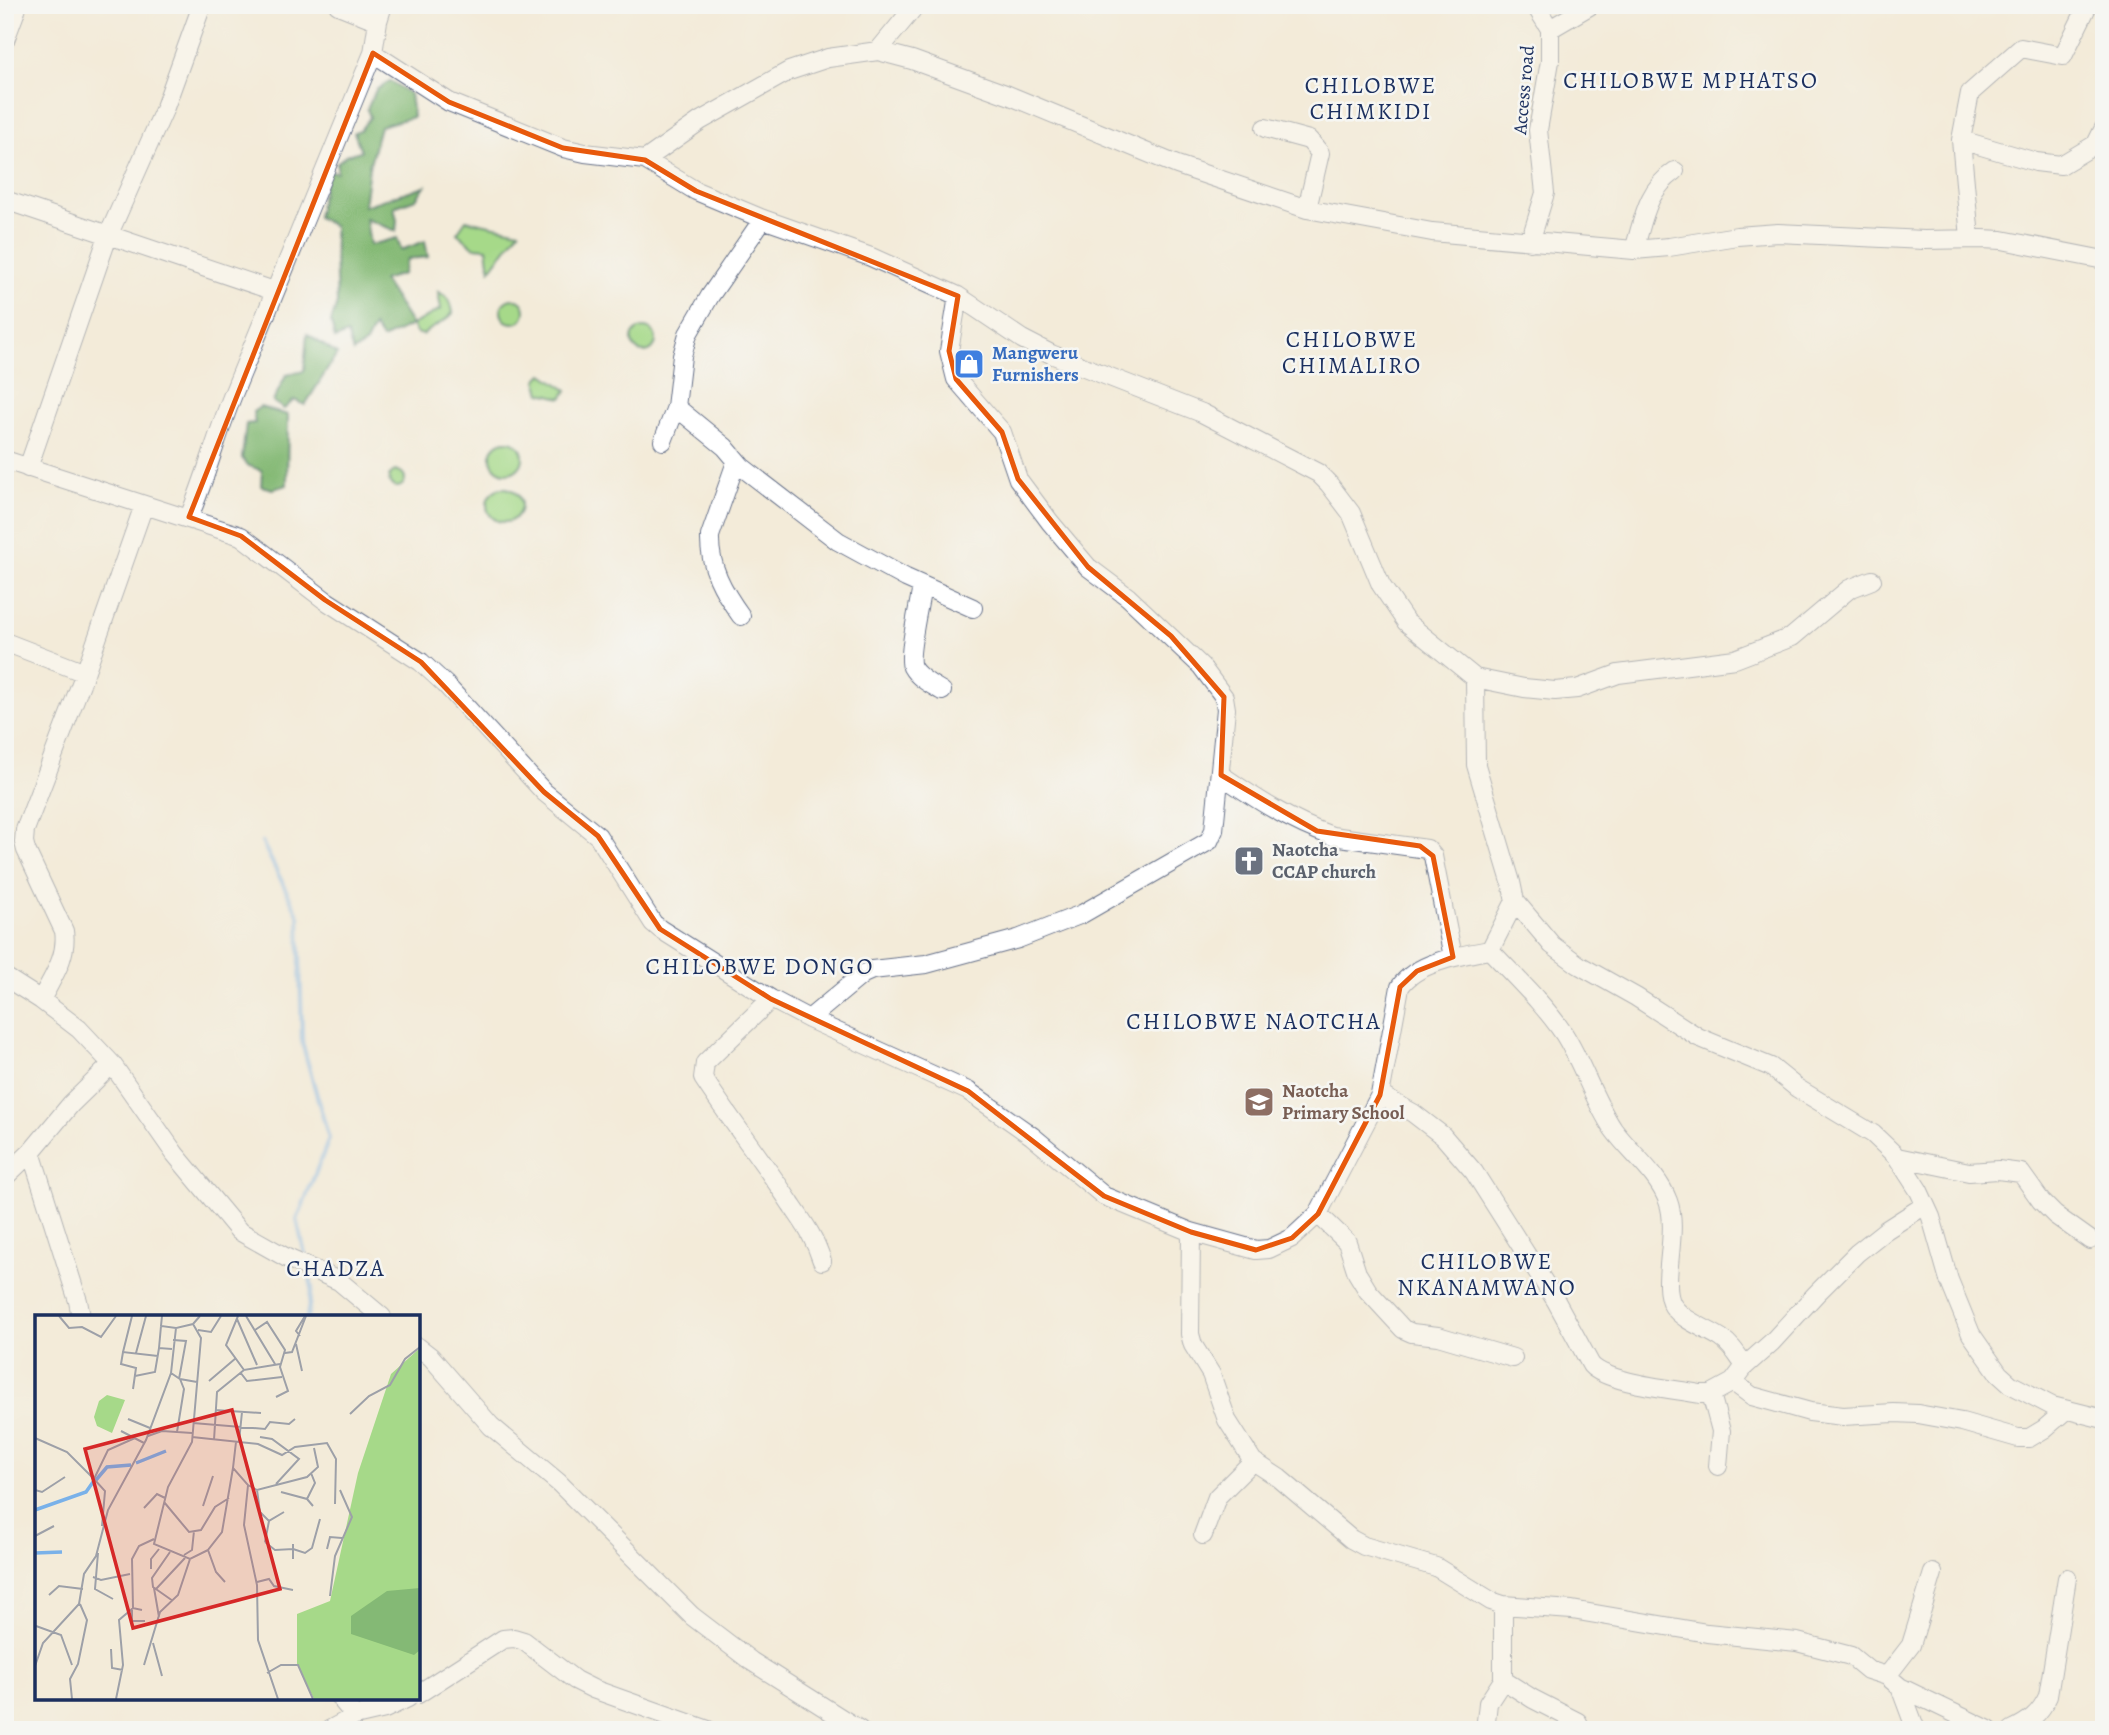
<svg xmlns="http://www.w3.org/2000/svg" width="2109" height="1735" viewBox="0 0 2109 1735" font-family="Alegreya,serif">
	<rect width="100%" height="100%" fill="#f6f6f2"/>
	<filter id="ink" filterUnits="userSpaceOnUse"><feTurbulence type="fractalNoise" baseFrequency=".0143" numOctaves="2"/><feDisplacementMap in="SourceGraphic" scale="14" xChannelSelector="R" yChannelSelector="G"/><feConvolveMatrix kernelMatrix="1 2 1 2 8 2 1 2 1" color-interpolation-filters="sRGB"/></filter>
	<filter id="wash" filterUnits="userSpaceOnUse"><feTurbulence type="fractalNoise" baseFrequency=".00686" numOctaves="4" result="noise"/><feDisplacementMap in="SourceGraphic" scale="28" xChannelSelector="R" yChannelSelector="G"/><feGaussianBlur stdDeviation="1.57" result="paint"/><feColorMatrix in="noise" values="0 0 0 0 0 0 0 0 0 0 0 0 0 0 0 0 0 1.4 0 .05"/><feComposite in="paint" operator="in"/></filter>
	<g filter="url(#wash)">
		<rect width="100%" height="100%" fill="#f3ebd9"/>
		<path fill="#a6d989" stroke="#608474" stroke-width="2" d="M 466,220 L 519,231 L 490,270 L 487,248 L 474,247 L 457,233 Z
			M 438,292 C 448,297 451,301 453,313 C 444,324 433,325 423,335 L 416,333 L 412,325 L 441,309 Z
			M501 311a12 12 0 1 1 24 0a12 12 0 1 1-24 0Z
			M632 340a12 12 0 1 1 24 0a12 12 0 1 1-24 0Z
			M 543,374 L 567,390 L 562,398 L 541,393 L 537,380 Z
			M491 457a16 16 0 1 1 32 0a16 16 0 1 1-32 0Z
			M389 479a8 8 0 1 1 16 0a8 8 0 1 1-16 0Z
			M487 505a17 17 0 1 1 34 0a17 17 0 1 1-34 0Z"/>
		<path fill="#84b975" stroke="#50746a" stroke-width="2" d="M 390,81 L 410,94 L 413,117 L 380,126 L 369,167 L 364,206 L 425,186 L 416,199 L 394,207 L 397,220 L 396,231 L 366,219 L 370,245 L 397,238 L 401,250 L 425,241 L 428,257 L 407,259 L 403,274 L 383,280 L 412,325 L 382,339 L 374,327 L 366,343 L 353,352 L 347,334 L 335,339 L 331,322 L 337,303 L 334,226 L 317,217 L 327,171 L 337,172 L 337,163 L 346,155 L 361,151 L 354,132 L 360,130 L 370,117 L 367,109 L 376,90 Z
			M 307,334 L 337,354 L 305,405 L 294,400 L 284,409 L 273,402 L 286,375 L 304,371 Z
			M 260,407 L 288,415 L 287,485 L 273,489 L 261,486 L 262,471 L 247,465 L 242,458 L 246,424 L 255,423 L 253,412 Z"/>
		<g fill="none" stroke-linecap="round" stroke-linejoin="round">
			<path stroke="#79b1e9" stroke-width="4.5" d="M 262,842 L 299,916 L 302,1042 L 329,1139 L 297,1220 L 307,1263
				M 307,1317 L 312,1287 L 309,1274"/>
		</g>
	</g>
	<g filter="url(#ink)">
		<g fill="none" stroke-linecap="round" stroke-linejoin="round">
			<g stroke="#677189" stroke-width="20">
				<path id="minor" d="M 338,5 L 378,21
					M 1535,5 L 1550,29
					M 1550,29 L 1591,5
					M 5,40 L 18,5
					M 878,51 L 916,5
					M 373,53 L 449,102 L 563,148 L 585,153 L 645,160 L 700,121 L 789,71 L 828,58 L 878,51 L 912,60 L 1008,95 L 1177,165 L 1307,209 L 1432,232 L 1634,250 L 1669,247 L 1737,236 L 1778,233 L 1924,240 L 1982,239 L 2002,240 L 2104,260
					M 1265,128 L 1309,140 L 1320,153 L 1307,209
					M 1961,140 L 2036,162 L 2061,165 L 2096,144 L 2104,128
					M 645,160 L 696,191 L 763,219 L 871,257 L 958,296 L 1022,339 L 1051,354 L 1202,413 L 1318,473 L 1329,484 L 1351,513 L 1381,585 L 1406,622 L 1475,678 L 1524,688 L 1555,691 L 1577,689 L 1618,674 L 1735,659 L 1792,637 L 1849,589 L 1872,580
					M 5,200 L 274,291
					M 1970,238 L 1961,140 L 1970,93 L 2021,48 L 2063,56 L 2088,5
					M 1530,242 L 1545,193 L 1538,130 L 1550,61 L 1550,29
					M 1634,250 C 1644,218 1646,191 1675,171
					M 676,407 L 725,447 L 742,467 L 838,541 L 906,578 L 973,608
					M 663,441 L 676,407 L 682,356 L 688,334 L 710,296 L 763,219
					M 5,460 L 241,536 L 325,600 L 421,662 L 445,684 L 544,792 L 598,836 L 653,923 L 660,929 L 771,999 L 809,1019 L 968,1091 L 1032,1136 L 1104,1196 L 1191,1232 L 1256,1250 L 1269,1249 L 1292,1238 L 1318,1214 L 1380,1095 L 1400,987 C 1416,962 1462,955 1490,950 L 1515,901 L 1511,882 L 1476,765 L 1475,678
					M 736,462 L 710,536 C 709,567 723,591 741,616
					M 28,468 L 108,236 L 164,110 L 202,5
					M 189,517 C 207,475 218,430 236,387 C 282,276 327,164 373,53 L 378,21 L 383,5
					M 922,586 C 920,601 907,656 912,667 C 918,678 932,685 942,691
					M 5,642 L 85,673
					M 1221,775 C 1256,799 1291,822 1332,836 L 1427,849 L 1433,856 L 1453,957
					M 1515,901 L 1552,945 L 1579,965 L 1636,997 L 1698,1037 L 1771,1067 L 1797,1088 L 1873,1134 L 1897,1157 L 1919,1191 L 1931,1217 L 1949,1280 L 1971,1334 L 1999,1374 L 2010,1384 L 2052,1406 L 2104,1419
					M 1490,950 C 1515,977 1544,1004 1564,1034 C 1583,1064 1593,1099 1613,1129 C 1631,1154 1657,1172 1668,1201 C 1680,1232 1659,1285 1673,1306 C 1683,1321 1706,1328 1721,1338 C 1732,1345 1738,1356 1745,1366
					M 5,977 L 41,1000 L 79,1029 L 112,1064 L 175,1154 L 239,1231 L 287,1258 L 339,1281 L 382,1317
					M 771,999 L 705,1063 L 703,1078 C 731,1121 763,1161 791,1204 C 804,1223 815,1238 822,1261
					M 41,1000 C 52,978 68,957 64,931 L 26,850 L 24,842 L 25,830 L 85,673 L 144,505
					M 809,1019 L 863,974 L 872,970 L 926,964 L 1018,939 L 1082,914 L 1209,841 L 1214,830 L 1226,709 L 1224,697 L 1201,666 L 1128,597 L 1088,567 L 1050,522 L 1018,479 L 1002,432 L 956,379 L 949,351 L 958,296
					M 1380,1095 L 1413,1113 L 1443,1136 L 1474,1172 L 1556,1301 L 1591,1365 C 1607,1383 1674,1389 1700,1394 L 1711,1394 L 1733,1382 L 1745,1366 L 1772,1342 L 1816,1294 L 1857,1253 L 1886,1230 L 1925,1205
					M 31,1152 L 78,1301 L 81,1317
					M 1897,1157 L 1969,1172 L 1998,1170 L 2021,1173 L 2041,1201 L 2055,1215 L 2090,1240
					M 5,1177 L 31,1152 L 71,1104 L 112,1064
					M 1318,1214 L 1347,1242 L 1357,1273 L 1368,1291 L 1403,1329 L 1412,1333 L 1438,1336 L 1513,1358
					M 1191,1232 L 1190,1334 L 1193,1345 L 1211,1374 L 1227,1420 L 1253,1461 L 1279,1478 L 1351,1539 L 1364,1546 L 1436,1567 L 1491,1601 L 1503,1605 L 1572,1610 L 1707,1633 L 1797,1642 L 1851,1656 L 1868,1670 L 1887,1676 L 1900,1687 L 1916,1730
					M 418,1347 L 431,1357 L 491,1426 L 559,1483 L 692,1616 L 751,1661 L 860,1730
					M 1733,1382 L 1752,1396 L 1810,1412 L 1843,1416 L 1894,1413 L 1918,1414 L 1962,1422 L 2018,1438 L 2029,1438 L 2044,1429 L 2066,1410
					M 1711,1394 L 1721,1431 L 1718,1466
					M 1203,1535 L 1217,1497 L 1253,1461
					M 1887,1676 L 1911,1645 L 1933,1573
					M 1503,1680 L 1533,1699 L 1578,1722
					M 1900,1687 L 1989,1730
					M 418,1694 L 503,1639 L 514,1638 L 524,1641 L 575,1680 L 593,1689 L 708,1730
					M 355,1716 L 385,1709 L 408,1698
					M 329,1730 L 355,1716 L 340,1698
					M 1485,1730 L 1488,1703 L 1503,1680 L 1503,1605
					M 2012,1730 C 2029,1722 2040,1714 2048,1696 L 2067,1578"/>
			</g>
			<use href="#minor" stroke="#fff" stroke-width="18"/>
		</g>
	</g>
	<path d="M0 0H2109V1735H0ZM 373,53 L 449,102 L 563,148 L 645,160 L 696,191 L 958,296 L 949,351 L 956,379 L 1002,432 L 1018,479 L 1088,567 L 1171,636 L 1224,697 L 1221,775 L 1317,831 L 1420,846 L 1433,856 L 1453,957 L 1417,971 L 1400,987 L 1380,1095 L 1318,1214 L 1292,1238 L 1256,1250 L 1191,1232 L 1104,1196 L 968,1091 L 771,999 L 660,929 L 598,836 L 544,792 L 421,662 L 325,600 L 241,536 L 189,517 Z" fill="#f3ebd9" fill-opacity=".55" fill-rule="evenodd"/>
	<path fill="none" stroke="#e8590c" stroke-width="5" stroke-linejoin="round" d="M 373,53 L 449,102 L 563,148 L 645,160 L 696,191 L 958,296 L 949,351 L 956,379 L 1002,432 L 1018,479 L 1088,567 L 1171,636 L 1224,697 L 1221,775 L 1317,831 L 1420,846 L 1433,856 L 1453,957 L 1417,971 L 1400,987 L 1380,1095 L 1318,1214 L 1292,1238 L 1256,1250 L 1191,1232 L 1104,1196 L 968,1091 L 771,999 L 660,929 L 598,836 L 544,792 L 421,662 L 325,600 L 241,536 L 189,517 Z"/>
	<defs>
		<g id="shop-square" transform="scale(1.575)"><rect x="-9" y="-9" width="18" height="18" rx="4" fill="#3f7fe0" stroke="#f6f6f2"/><path d="M-5-2.5h2.3a2.7 3.5 0 0 1 5.4 0H5L5.5 6h-11ZM-1.5-2.5h3a1.5 2.3 0 0 0-3 0Z" fill="#fff"/></g>
		<g id="church-square" transform="scale(1.575)"><rect x="-9" y="-9" width="18" height="18" rx="4" fill="#6b7280" stroke="#f6f6f2"/><path d="M-1.2-6h2.4v3.5h3.3v2.4h-3.3V6h-2.4V-.1h-3.3v-2.4h3.3Z" fill="#fff"/></g>
		<g id="school-square" transform="scale(1.575)"><rect x="-9" y="-9" width="18" height="18" rx="4" fill="#8d6e63" stroke="#f6f6f2"/><path d="M0-5L7-2L0 1L-7-2ZM-4 1L0 2.5L4 1V4Q0 6-4 4Z" fill="#fff"/></g>
	</defs>
	<g fill-rule="evenodd">
		<use href="#shop-square" x="969" y="364"/>
		<use href="#church-square" x="1249" y="861"/>
		<use href="#school-square" x="1259" y="1102"/>
	</g>
	<g text-anchor="middle" dominant-baseline="central" stroke-width="5" stroke-linejoin="round" paint-order="stroke">
		<g font-size="19" fill="#1b2f5e" stroke="#f6f6f2">
			<text transform="translate(1524 90) rotate(-85)">Access road</text>
		</g>
		<g font-size="19" font-weight="bold" fill="#366cbe" stroke="#f6f6f2" text-anchor="start">
			<text x="992" y="353">Mangweru<tspan x="992" dy="22">Furnishers</tspan></text>
		</g>
		<g font-size="19" font-weight="bold" fill="#5b616d" stroke="#f6f6f2" text-anchor="start">
			<text x="1272" y="850">Naotcha<tspan x="1272" dy="22">CCAP church</tspan></text>
		</g>
		<g font-size="19" font-weight="bold" fill="#785e54" stroke="#f6f6f2" text-anchor="start">
			<text x="1282" y="1091">Naotcha<tspan x="1282" dy="22">Primary School</tspan></text>
		</g>
		<g font-size="23" letter-spacing="2" fill="#1b2f5e" stroke="#f6f6f2">
			<text x="1691" y="80">CHILOBWE MPHATSO</text>
			<text x="1371" y="85">CHILOBWE<tspan x="1371" dy="26">CHIMKIDI</tspan></text>
			<text x="1352" y="339">CHILOBWE<tspan x="1352" dy="26">CHIMALIRO</tspan></text>
			<text x="760" y="966">CHILOBWE DONGO</text>
			<text x="1254" y="1021">CHILOBWE NAOTCHA</text>
			<text x="1487" y="1261">CHILOBWE<tspan x="1487" dy="26">NKANAMWANO</tspan></text>
			<text x="336" y="1268">CHADZA</text>
		</g>
	</g>
	<g transform="translate(35 1315)">
		<rect width="385" height="385" fill="#f3ebd9"/>
		<path d="M 385,33 L 385,384 L 279,384 L 262,349 L 262,299 L 295,286 L 323,158 L 356,59 ZM 72,80 L 90,85 L 77,118 L 62,111 L 59,102 L 64,86 Z" fill="#a6d989"/>
		<path d="M 385,273 L 385,335 L 379,340 L 316,319 L 316,301 L 352,276 Z" fill="#84b975"/>
		<path fill="none" stroke="#79b1e9" stroke-width="3.5" d="M 101,148 L 131,136M 61,165 L 72,152 L 96,150M 0,195 L 51,177 L 58,167M 0,238 L 27,237"/>
		<path fill="none" stroke="#9da0a8" stroke-width="2" d="M 24,1 L 34,13 L 47,12 L 66,22 L 81,1M 127,1 L 126,11 L 141,13M 203,1 L 191,30 L 209,55 L 245,49M 211,1 L 240,49M 202,4 L 222,50M 158,9 L 166,23 L 157,127 L 133,172 L 119,229 L 155,244 L 173,235M 163,15 L 176,17 L 186,1M 220,15 L 232,7 L 250,35 L 245,52 L 253,76 L 241,82M 265,21 L 261,16 L 270,1M 138,25 L 151,26 L 144,64M 261,29 L 267,56M 124,33 L 126,11M 88,37 L 97,1M 101,38 L 111,1M 250,38 L 257,37 L 271,1M 205,57 L 212,66 L 247,62M 136,58 L 145,64 L 162,67M 100,61 L 120,57 L 124,33 L 137,34M 174,66 L 201,43M 98,74 L 101,53 L 86,49 L 88,37 L 123,41M 180,95 L 226,98M 315,99 L 334,81 L 355,70 L 370,44 L 385,32M 93,104 L 115,113M 158,108 L 230,114 L 235,107 L 254,109 L 260,104M 86,116 L 109,128M 142,117 L 149,74 L 145,64M 113,121 L 127,116 L 157,118M 157,122 L 223,129 L 247,140 L 260,132 L 292,128 L 301,144 L 300,189M 225,122 L 237,124 L 264,144 L 241,169M 0,123 L 32,137 L 59,164 L 73,135 L 100,123M 179,125 L 182,77 L 209,55M 201,127 L 198,153 L 213,170 L 209,210 L 222,270 L 223,325 L 243,384M 204,127 L 207,97M 59,164 L 70,176 L 67,211M 213,170 L 222,175 L 272,162 L 283,152 L 279,133M 0,175 L 7,177 L 30,162M 222,175 L 225,197 L 234,206M 246,177 L 272,184 L 278,191M 272,184 L 280,168 L 276,158M 129,187 L 154,217 L 166,215 L 180,192 L 194,183M 168,191 L 178,161M 109,193 L 122,179 L 130,183M 0,221 L 19,211M 230,227 L 234,206 L 249,197M 230,227 L 240,235 L 258,234 L 258,244M 258,229 L 258,234 L 270,238 L 277,233 L 285,204M 292,234 L 295,222 L 307,223M 135,237 L 117,263 L 118,272 L 138,286M 63,238 L 60,274 L 78,284M 149,240 L 157,235 L 159,216M 116,254 L 116,244 L 124,234M 58,262 L 66,265 L 95,259M 190,267 L 181,257 L 173,235 L 187,217 L 198,153M 222,267 L 234,264 L 239,271 L 258,275M 119,273 L 124,302M 121,274 L 150,243M 14,280 L 24,271 L 48,274M 295,281 L 300,241 L 317,202 L 305,175M 98,293 L 97,244 L 104,231 L 119,224M 97,295 L 97,306 L 110,306M 1,311 L 26,320 L 37,350M 118,328 L 127,361M 76,334 L 77,353 L 88,355M 109,350 L 125,297 L 143,280 L 155,244M 0,351 L 8,328 L 44,289 L 49,259 L 61,241 L 73,195 L 111,125 L 136,58 L 141,13 L 158,9 L 165,1M 232,358 L 246,350 L 263,350 L 278,384M 37,384 L 35,364 L 43,349 L 52,305 L 45,289M 81,384 L 88,350 L 84,305 L 98,293 L 107,295"/>
		<path fill="#d62828" fill-opacity="0.15" stroke="#d62828" stroke-width="3.5" d="M 197,95 L 245,274 L 98,313 L 50,134 Z"/>
		<rect width="385" height="385" fill="none" stroke="#1b2f5e" stroke-width="3.5"/>
	</g>
	<rect width="2109" height="1735" fill="none" stroke="#f6f6f2" stroke-width="28"/>
</svg>
